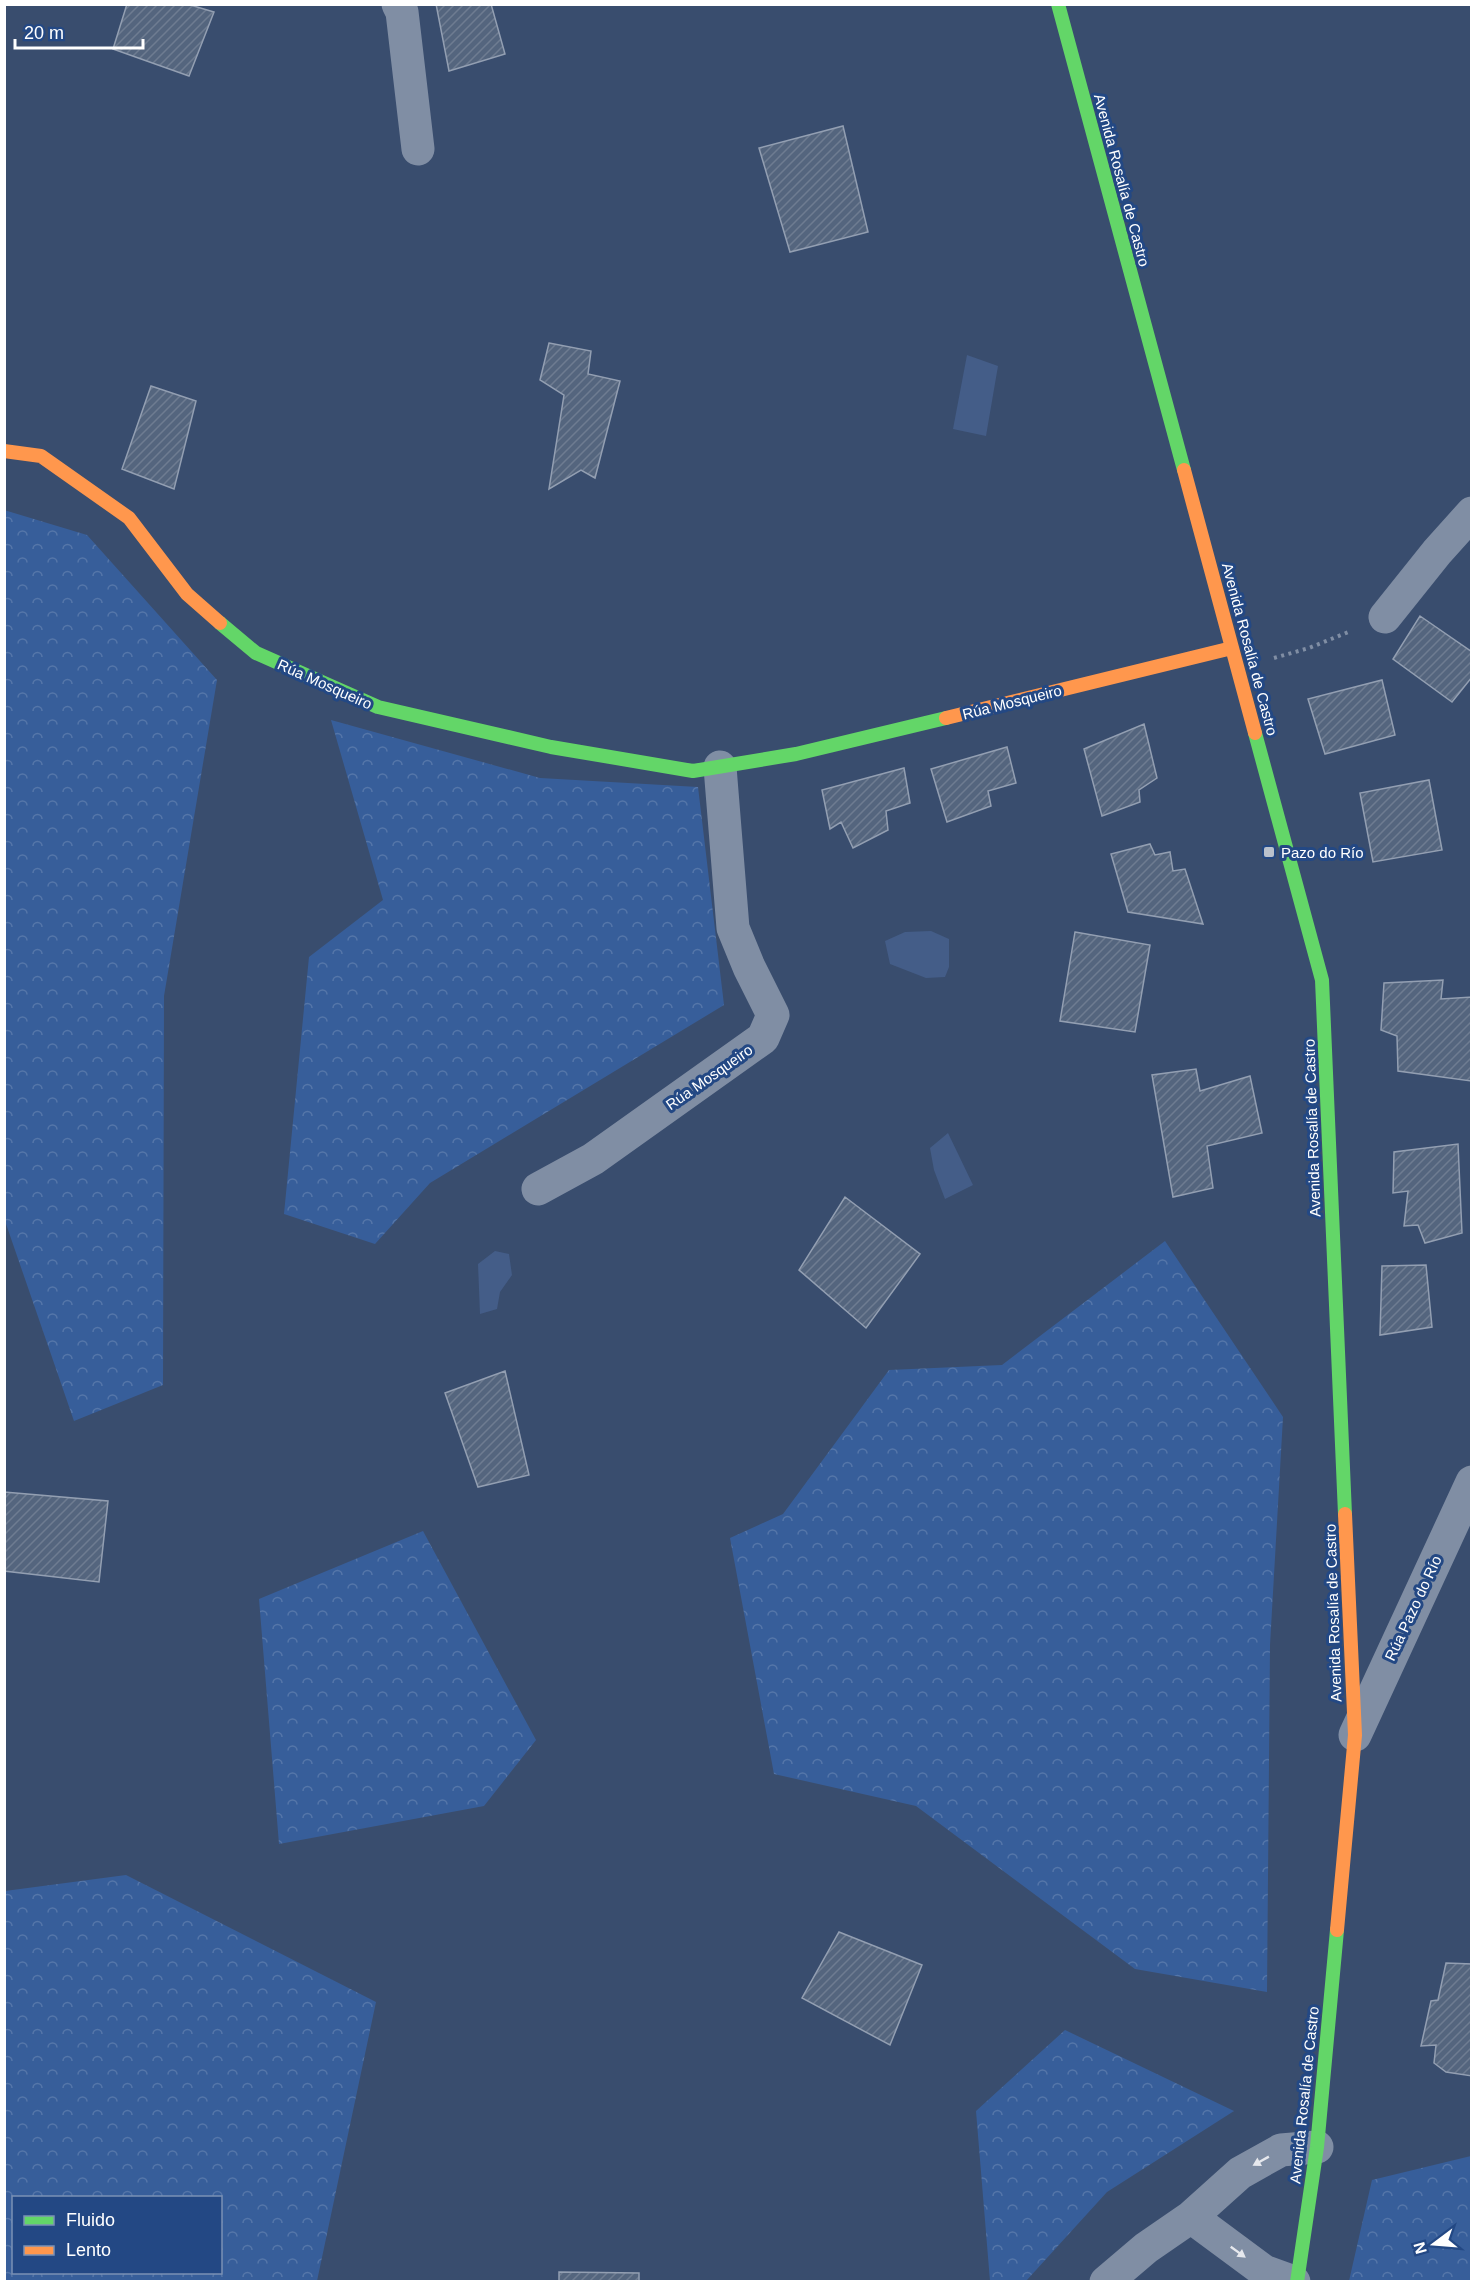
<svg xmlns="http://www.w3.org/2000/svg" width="1476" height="2286" viewBox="0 0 1476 2286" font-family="Arial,sans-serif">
	<defs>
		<pattern id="forest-crowns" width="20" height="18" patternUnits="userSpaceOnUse" patternTransform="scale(1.5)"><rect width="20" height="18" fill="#375e9a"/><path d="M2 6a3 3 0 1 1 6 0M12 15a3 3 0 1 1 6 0" fill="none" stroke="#5576a9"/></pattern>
		<pattern id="building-hatch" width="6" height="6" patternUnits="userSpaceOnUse" patternTransform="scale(1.5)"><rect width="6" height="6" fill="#54657e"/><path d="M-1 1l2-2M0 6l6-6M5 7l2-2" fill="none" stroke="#6e7c91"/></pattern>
	</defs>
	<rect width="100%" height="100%" fill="#394d6e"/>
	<path fill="url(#forest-crowns)" fill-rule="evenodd" d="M 4,510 L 87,535 L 217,680 L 164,996 L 163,1385 L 74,1421 L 5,1221 Z
		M 331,720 L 540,778 L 698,787 L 724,1005 L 430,1183 L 375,1244 L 284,1214 L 309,957 L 383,900 Z
		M 1165,1241 L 1283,1417 L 1270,1645 L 1267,1992 L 1135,1969 L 916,1806 L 774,1774 L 730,1538 L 783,1514 L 889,1370 L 1002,1365 Z
		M 423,1531 L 536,1740 L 484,1806 L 279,1844 L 259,1599 Z
		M 126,1875 L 376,2002 L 317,2281 L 5,2281 L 5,1891 ZM 14,2198 L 220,2198 L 220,2272 L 14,2272 Z
		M 1065,2030 L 1234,2111 L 1107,2192 L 1026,2281 L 990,2281 L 976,2111 Z
		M 1471,2156 L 1471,2281 L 1349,2281 L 1372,2180 Z"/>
	<path fill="#445d88" d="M 967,355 L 998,366 L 986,436 L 953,429 Z
		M 931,931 L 949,939 L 949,967 L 945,977 L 926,978 L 890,964 L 885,941 L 905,932 Z
		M 948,1133 L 973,1185 L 945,1199 L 934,1170 L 930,1148 Z
		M 495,1251 L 509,1254 L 512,1275 L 500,1292 L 497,1309 L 480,1314 L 478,1264 Z"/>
	<path fill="url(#building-hatch)" stroke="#939fb2" stroke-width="1.5" d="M 127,4 L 187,4 L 214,12 L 189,76 L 113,49 Z
		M 436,4 L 491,4 L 505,54 L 449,71 Z
		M 843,126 L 868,232 L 790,252 L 759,148 Z
		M 549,343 L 591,351 L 588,374 L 620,381 L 595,478 L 581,470 L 549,489 L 564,395 L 540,380 Z
		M 151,386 L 196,401 L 174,489 L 122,469 Z
		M 1420,616 L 1472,652 L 1472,677 L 1452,702 L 1393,659 Z
		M 1382,680 L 1395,735 L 1325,754 L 1308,699 Z
		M 1144,724 L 1157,778 L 1139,790 L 1140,802 L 1102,816 L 1084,749 Z
		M 1007,747 L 1016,783 L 988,791 L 991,806 L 947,822 L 931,769 Z
		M 904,768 L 910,803 L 886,811 L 888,830 L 853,848 L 841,822 L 830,829 L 822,790 Z
		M 1429,780 L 1442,850 L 1373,862 L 1360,793 Z
		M 1150,844 L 1155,855 L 1170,852 L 1173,871 L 1185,869 L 1203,924 L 1128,912 L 1111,854 Z
		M 1075,932 L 1150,945 L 1135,1032 L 1060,1021 Z
		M 1443,980 L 1441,999 L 1472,997 L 1471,1081 L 1398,1071 L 1397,1036 L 1381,1030 L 1384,983 Z
		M 1196,1069 L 1200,1091 L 1250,1076 L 1262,1133 L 1207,1146 L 1213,1188 L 1173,1197 L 1152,1075 Z
		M 1458,1144 L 1462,1233 L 1425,1243 L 1418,1225 L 1404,1226 L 1408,1191 L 1393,1193 L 1394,1152 Z
		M 845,1197 L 920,1254 L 866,1328 L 799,1270 Z
		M 1426,1265 L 1432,1327 L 1380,1335 L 1382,1266 Z
		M 505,1371 L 529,1475 L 478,1487 L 445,1393 Z
		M 4,1492 L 108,1501 L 99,1582 L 4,1571 Z
		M 839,1932 L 922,1965 L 890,2045 L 802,1998 Z
		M 1446,1963 L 1472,1964 L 1472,2076 L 1446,2072 L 1434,2063 L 1436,2045 L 1421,2046 L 1431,2001 L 1438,2000 Z
		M 559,2272 L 639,2273 L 639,2282 L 559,2282 Z"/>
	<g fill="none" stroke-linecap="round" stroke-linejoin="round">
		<path stroke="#808ea4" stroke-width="4" stroke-dasharray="3 4.5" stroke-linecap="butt" d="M 1274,658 L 1309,648 L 1351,631"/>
		<path stroke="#808ea4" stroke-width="33" d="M 398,4 L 402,12 L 418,149
			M 1385,617 L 1437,552 L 1472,513
			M 538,1189 L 593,1159 L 763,1038 L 773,1015 L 749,967 L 733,928 L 720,767
			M 1355,1735 L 1472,1482
			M 1191,2217 L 1264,2271 L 1294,2282
			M 1106,2282 L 1146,2248 L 1191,2217 L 1240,2173 L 1281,2150 L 1317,2147"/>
		<path stroke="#63d668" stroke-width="14" d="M 1058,4 L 1184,470
			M 220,623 L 256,653 L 378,707 L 551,747 L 693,771 L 796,754 L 946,718
			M 1255,733 L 1322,980 L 1345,1514
			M 1297,2282 L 1317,2147 L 1337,1930"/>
		<path stroke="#ff974d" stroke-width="14" d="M 4,451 L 41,456 L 129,518 L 187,594 L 220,623
			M 1184,470 L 1255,733
			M 946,718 L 1232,648
			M 1337,1930 L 1355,1735 L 1345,1514"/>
	</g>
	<defs><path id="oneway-solid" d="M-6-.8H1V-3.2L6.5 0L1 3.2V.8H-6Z" transform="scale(1.5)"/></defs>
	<g fill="#e6e8ed">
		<use href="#oneway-solid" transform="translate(1261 2161) rotate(151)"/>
		<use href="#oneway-solid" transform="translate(1238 2252) rotate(36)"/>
	</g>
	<rect fill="#bac1cc" stroke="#234884" stroke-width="2" x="1263" y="846" width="12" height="12" rx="3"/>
	<g text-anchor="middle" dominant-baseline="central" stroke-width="6" stroke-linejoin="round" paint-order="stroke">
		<g font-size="15" fill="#fff" stroke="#234884">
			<text transform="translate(1122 180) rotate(75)">Avenida Rosalía de Castro</text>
			<text transform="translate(1250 649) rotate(75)">Avenida Rosalía de Castro</text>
			<text transform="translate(325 684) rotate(24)">Rúa Mosqueiro</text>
			<text transform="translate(1012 702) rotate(-14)">Rúa Mosqueiro</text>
			<text transform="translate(709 1077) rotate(-35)">Rúa Mosqueiro</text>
			<text transform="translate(1312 1128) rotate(-92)">Avenida Rosalía de Castro</text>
			<text transform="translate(1413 1608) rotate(-65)">Rúa Pazo do Río</text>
			<text transform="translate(1333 1613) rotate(-92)">Avenida Rosalía de Castro</text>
			<text transform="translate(1304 2095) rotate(-84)">Avenida Rosalía de Castro</text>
		</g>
		<g font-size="15" fill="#fff" stroke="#234884" text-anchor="start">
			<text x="1281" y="852">Pazo do Río</text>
		</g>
	</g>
	<rect width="1476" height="2286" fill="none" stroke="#ffffff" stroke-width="12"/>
	<rect x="12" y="2196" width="210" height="78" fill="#234884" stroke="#7b91b5" stroke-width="1.5"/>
	<rect x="24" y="2216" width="30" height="9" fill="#63d668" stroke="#7b91b5" stroke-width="1.5"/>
	<text x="66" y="2226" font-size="18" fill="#ffffff">Fluido</text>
	<rect x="24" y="2246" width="30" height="9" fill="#ff974d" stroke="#7b91b5" stroke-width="1.5"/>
	<text x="66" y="2256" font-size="18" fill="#ffffff">Lento</text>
	<g transform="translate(1434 2244) rotate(254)" stroke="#234884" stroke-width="4.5" paint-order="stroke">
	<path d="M0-4.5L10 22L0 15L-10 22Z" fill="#ffffff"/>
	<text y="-9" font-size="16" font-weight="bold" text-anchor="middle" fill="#ffffff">N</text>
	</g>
	<path d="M15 39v9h128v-9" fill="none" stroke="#ffffff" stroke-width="3"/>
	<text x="24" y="39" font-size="18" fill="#ffffff" stroke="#234884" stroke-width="4.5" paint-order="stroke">20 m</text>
</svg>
